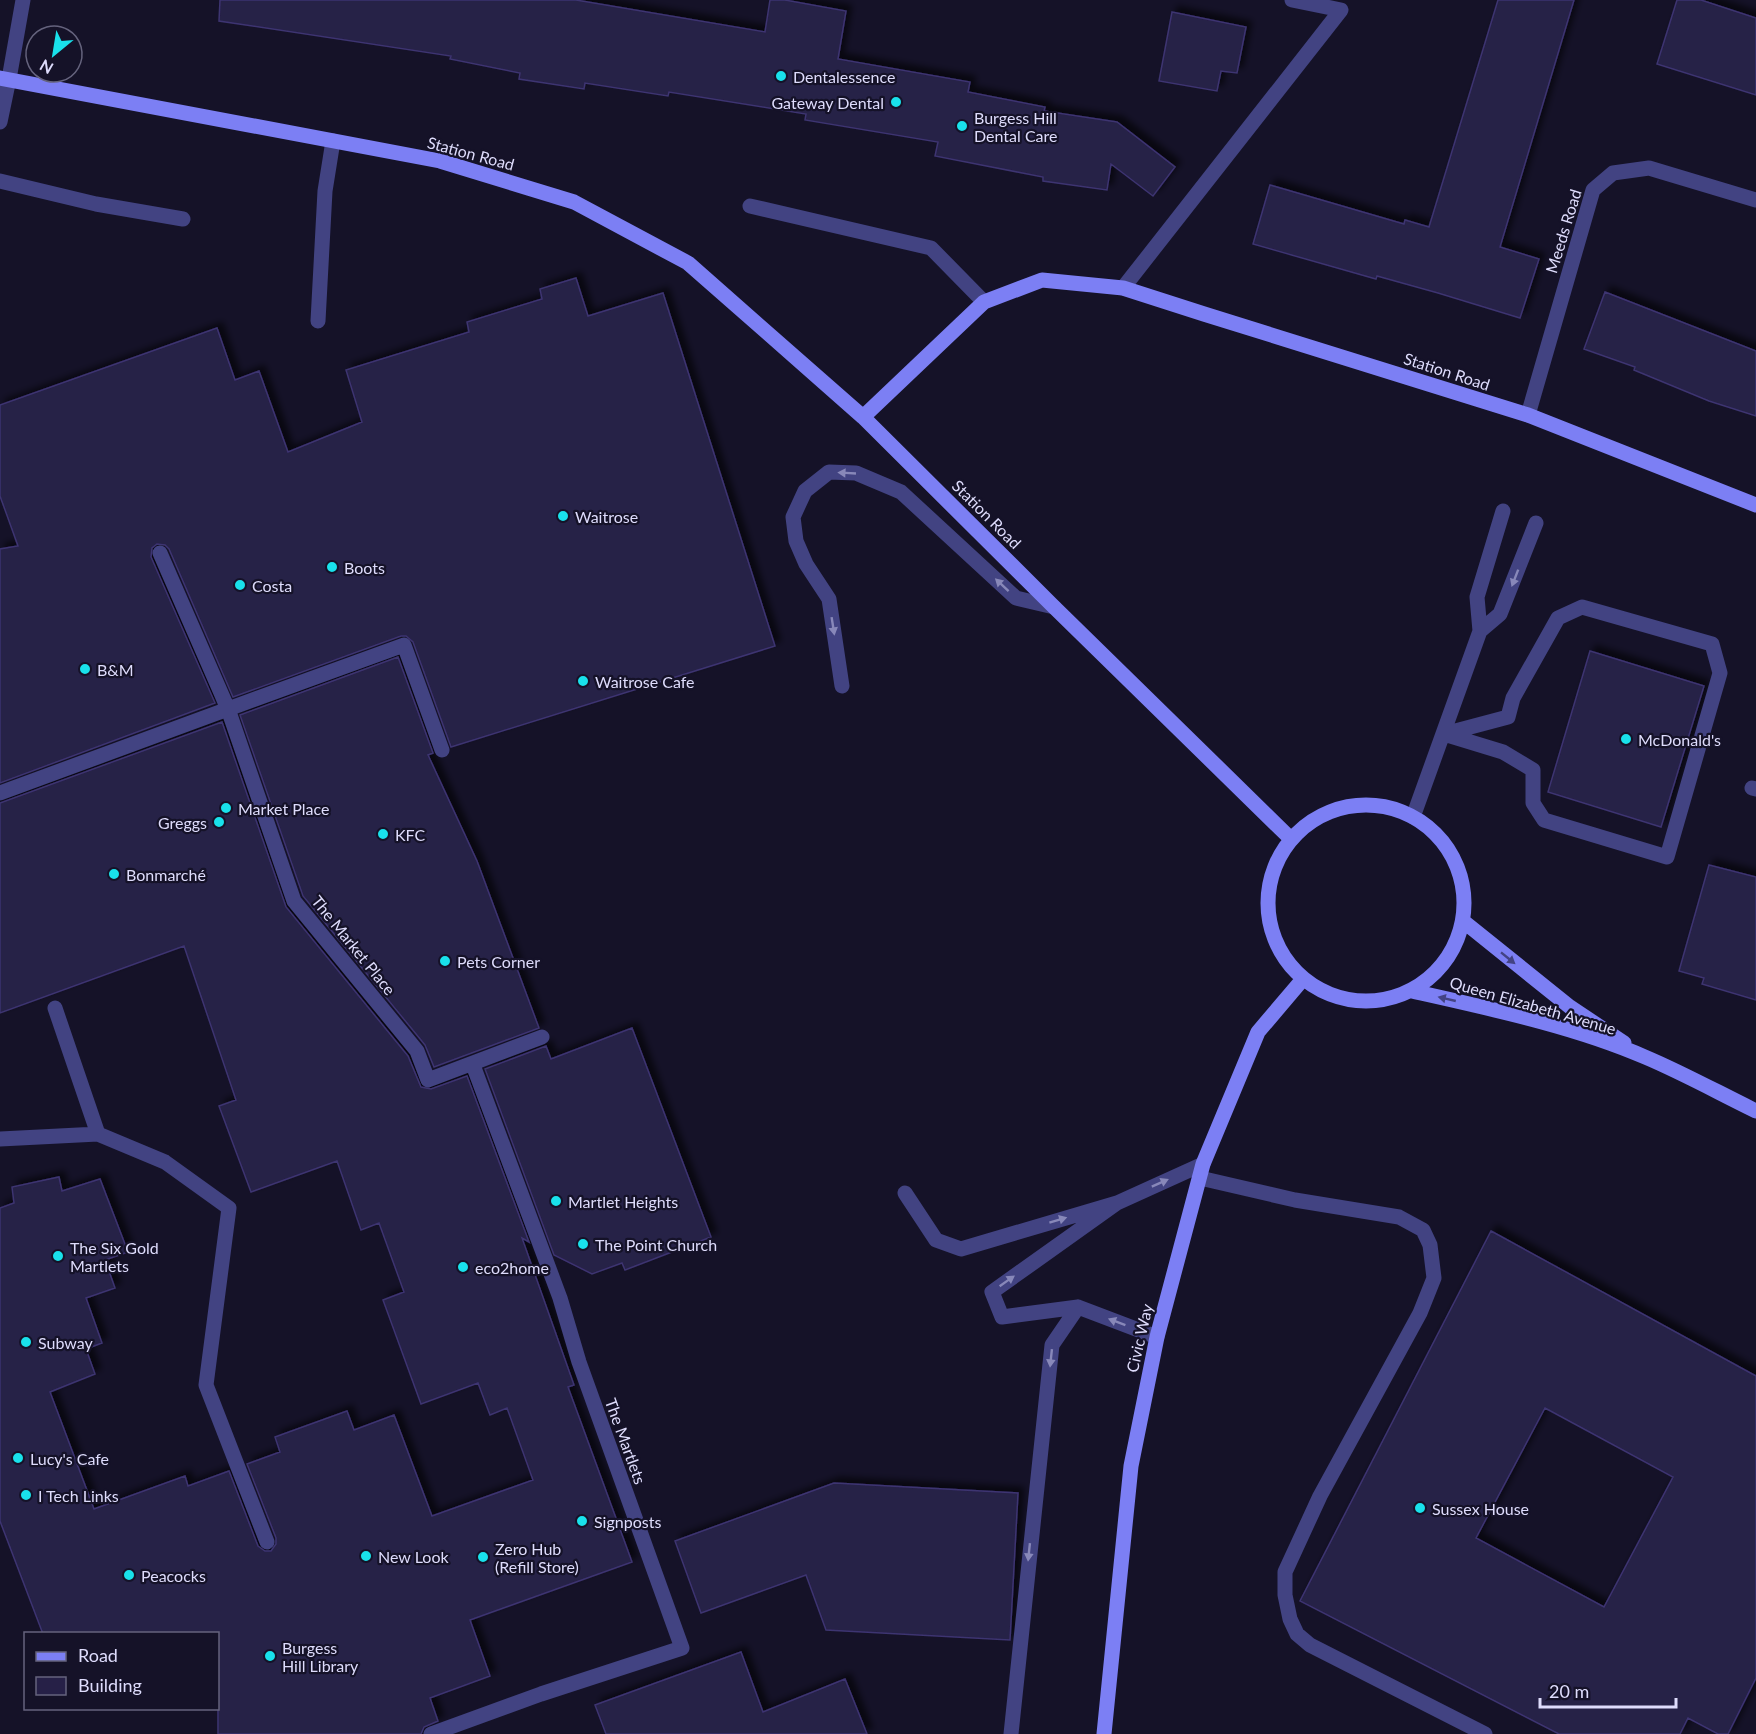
<svg xmlns="http://www.w3.org/2000/svg" width="1756" height="1734" viewBox="0 0 1756 1734" font-family="Lato,sans-serif">
	<defs>
		<filter id="shadow"><feDropShadow dx="5.5" dy="-5.5" stdDeviation="3" flood-color="#0009"/></filter>
	</defs>
	<rect width="100%" height="100%" fill="#151228"/>
	<path fill="#262047" stroke="#3d3471" stroke-width="1.5" fill-rule="evenodd" filter="url(#shadow)" d="M 220,0 L 576,0 L 765,32 L 770,0 L 785,0 L 846,11 L 838,59 L 970,82 L 968,92 L 1045,107 L 1044,111 L 1117,122 L 1175,167 L 1153,196 L 1111,164 L 1107,190 L 1043,181 L 1043,177 L 935,156 L 938,142 L 805,120 L 806,114 L 669,92 L 668,96 L 585,83 L 584,89 L 519,79 L 520,73 L 450,59 L 451,56 L 219,21 Z
		M 1498,0 L 1574,0 L 1500,247 L 1539,259 L 1520,318 L 1438,293 L 1377,276 L 1376,279 L 1253,244 L 1270,185 L 1404,224 L 1405,220 L 1429,227 Z
		M 1677,0 L 1701,0 L 1756,18 L 1756,95 L 1657,64 Z
		M 1172,12 L 1246,27 L 1237,73 L 1221,71 L 1217,91 L 1159,81 Z
		M 576,278 L 588,316 L 663,293 L 775,646 L 451,747 L 413,642 L 406,636 L 401,636 L 233,697 L 169,549 L 165,545 L 157,544 L 152,548 L 151,557 L 215,703 L 0,783 L 0,549 L 18,546 L 0,496 L 0,405 L 217,328 L 235,380 L 259,371 L 288,452 L 362,422 L 346,370 L 469,332 L 467,322 L 542,299 L 540,289 Z
		M 1605,292 L 1756,351 L 1756,416 L 1709,401 L 1634,370 L 1635,367 L 1584,349 Z
		M 1590,651 L 1704,686 L 1661,827 L 1548,792 Z
		M 398,657 L 433,753 L 428,755 L 477,861 L 539,1028 L 434,1067 L 425,1045 L 303,896 L 240,715 Z
		M 222,722 L 286,907 L 408,1056 L 421,1087 L 431,1089 L 467,1076 L 529,1242 L 522,1238 L 574,1385 L 568,1387 L 632,1562 L 470,1620 L 490,1676 L 430,1698 L 438,1721 L 424,1727 L 421,1734 L 218,1734 L 218,1634 L 43,1634 L 0,1521 L 0,1208 L 14,1203 L 12,1187 L 59,1177 L 62,1191 L 100,1179 L 128,1252 L 105,1260 L 115,1288 L 86,1298 L 102,1343 L 86,1349 L 95,1374 L 50,1392 L 94,1509 L 185,1476 L 188,1486 L 229,1471 L 258,1546 L 265,1551 L 271,1551 L 276,1544 L 276,1538 L 247,1464 L 280,1452 L 275,1437 L 347,1411 L 354,1430 L 394,1415 L 432,1516 L 533,1480 L 507,1408 L 490,1415 L 478,1383 L 421,1404 L 383,1300 L 404,1292 L 379,1223 L 361,1230 L 337,1161 L 251,1192 L 219,1106 L 236,1100 L 184,946 L 0,1013 L 0,803 Z
		M 1709,865 L 1756,877 L 1756,1000 L 1702,984 L 1704,978 L 1679,971 Z
		M 632,1028 L 711,1237 L 625,1270 L 622,1263 L 592,1274 L 554,1255 L 485,1069 L 546,1046 L 551,1059 Z
		M 1491,1231 L 1756,1376 L 1756,1678 L 1728,1734 L 1718,1734 L 1688,1718 L 1680,1734 L 1559,1734 L 1300,1601 ZM 1545,1408 L 1673,1477 L 1604,1607 L 1476,1538 Z
		M 834,1483 L 1018,1493 L 1010,1640 L 826,1630 L 806,1575 L 701,1613 L 675,1541 Z
		M 741,1652 L 763,1712 L 845,1679 L 867,1734 L 606,1734 L 595,1705 Z"/>
	<g fill="none" stroke-linecap="round" stroke-linejoin="round">
		<path stroke="#424382" stroke-width="15" d="M 0,122 L 9,79
			M 0,181 L 96,204 L 183,219
			M 318,321 L 325,191 L 333,141
			M 1582,607 L 1712,644 L 1720,673 L 1667,857 L 1544,820 L 1533,803 L 1533,770 L 1503,752 L 1444,734 L 1508,717 L 1513,698 L 1558,618 Z
			M 1480,631 L 1500,614 L 1536,523
			M 842,686 L 829,599 L 806,564 L 796,541 L 793,517 L 805,491 L 829,472 L 856,473 L 901,492 L 1016,598 L 1054,607
			M 1752,788 L 1756,789
			M 1413,817 L 1480,631 L 1477,597 L 1503,511
			M 55,1008 L 98,1134
			M 0,1139 L 98,1134 L 165,1162 L 229,1208 L 206,1385 L 267,1542
			M 1200,1178 L 1295,1200 L 1399,1217 L 1423,1230 L 1430,1245 L 1434,1278 L 1420,1313 L 1320,1496 L 1285,1572 L 1285,1595 L 1290,1619 L 1297,1634 L 1310,1645 L 1485,1734
			M 905,1193 L 936,1240 L 961,1249 L 1117,1203 L 1203,1164
			M 1117,1203 L 992,1292 L 1002,1317 L 1078,1307 L 1157,1337
			M 1011,1734 L 1052,1345 L 1078,1307"/>
		<path stroke="#424382" stroke-width="15" d="M 9,79 L 23,0
			M 750,206 L 931,248 L 984,302
			M 1123,288 L 1341,10 L 1292,0
			M 1528,415 L 1593,190 L 1613,173 L 1649,168 L 1756,200
			M 160,553 L 228,709 L 404,645 L 442,750
			M 0,793 L 228,709 L 294,901 L 417,1051 L 428,1080 L 542,1037
			M 431,1734 L 541,1694 L 682,1648 L 579,1362 L 560,1298 L 473,1065"/>
		<path stroke="#7c7ff4" stroke-width="15" d="M 0,78 L 440,161 L 574,202 L 688,263 L 863,417 L 1054,607 L 1291,839
			M 863,417 L 984,302 L 1042,280 L 1123,288 L 1204,314 L 1528,415 L 1756,505
			M1268 903a98 98 0 1 1 196 0a98 98 0 1 1-196 0Z
			M 1463,921 L 1570,1007 L 1624,1043
			M 1412,991 C 1487,1008 1574,1026 1645,1057 C 1683,1073 1719,1093 1756,1111
			M 1104,1734 L 1131,1466 L 1157,1337 L 1203,1164 L 1258,1032 L 1303,979"/>
	</g>
	<defs><path id="oneway-solid" d="M-6-.8H1V-3.2L6.5 0L1 3.2V.8H-6Z" transform="scale(1.5)"/></defs>
	<g fill="#8888b9">
		<use href="#oneway-solid" transform="translate(847 473) rotate(-177)"/>
		<use href="#oneway-solid" transform="translate(1515 578) rotate(111)"/>
		<use href="#oneway-solid" transform="translate(1002 585) rotate(-137)"/>
		<use href="#oneway-solid" transform="translate(833 626) rotate(81)"/>
		<use href="#oneway-solid" transform="translate(1160 1183) rotate(-24)"/>
		<use href="#oneway-solid" transform="translate(1058 1220) rotate(-17)"/>
		<use href="#oneway-solid" transform="translate(1007 1281) rotate(-35)"/>
		<use href="#oneway-solid" transform="translate(1117 1322) rotate(-159)"/>
		<use href="#oneway-solid" transform="translate(1051 1358) rotate(96)"/>
		<use href="#oneway-solid" transform="translate(1029 1552) rotate(96)"/>
	</g>
	<g fill="#434384">
		<use href="#oneway-solid" transform="translate(1508 958) rotate(39)"/>
		<use href="#oneway-solid" transform="translate(1447 999) rotate(-167)"/>
	</g>
	<g fill="#19e1eb" stroke="#151228" stroke-width="2">
		<circle cx="781" cy="76" r="6"/>
		<circle cx="896" cy="102" r="6"/>
		<circle cx="962" cy="126" r="6"/>
		<circle cx="563" cy="516" r="6"/>
		<circle cx="332" cy="567" r="6"/>
		<circle cx="240" cy="585" r="6"/>
		<circle cx="85" cy="669" r="6"/>
		<circle cx="583" cy="681" r="6"/>
		<circle cx="1626" cy="739" r="6"/>
		<circle cx="226" cy="808" r="6"/>
		<circle cx="219" cy="822" r="6"/>
		<circle cx="383" cy="834" r="6"/>
		<circle cx="114" cy="874" r="6"/>
		<circle cx="445" cy="961" r="6"/>
		<circle cx="556" cy="1201" r="6"/>
		<circle cx="583" cy="1244" r="6"/>
		<circle cx="58" cy="1256" r="6"/>
		<circle cx="463" cy="1267" r="6"/>
		<circle cx="26" cy="1342" r="6"/>
		<circle cx="18" cy="1458" r="6"/>
		<circle cx="26" cy="1495" r="6"/>
		<circle cx="1420" cy="1508" r="6"/>
		<circle cx="582" cy="1521" r="6"/>
		<circle cx="366" cy="1556" r="6"/>
		<circle cx="483" cy="1557" r="6"/>
		<circle cx="129" cy="1575" r="6"/>
		<circle cx="270" cy="1656" r="6"/>
	</g>
	<g text-anchor="middle" dominant-baseline="central" stroke-width="4.5" stroke-linejoin="round" paint-order="stroke">
		<g font-size="16" fill="#dedcfc" stroke="#151228" text-anchor="start">
			<text x="793" y="76">Dentalessence</text>
			<text x="884" y="102" text-anchor="end">Gateway Dental</text>
			<text x="974" y="117">Burgess Hill<tspan x="974" dy="18">Dental Care</tspan></text>
			<text x="575" y="516">Waitrose</text>
			<text x="344" y="567">Boots</text>
			<text x="252" y="585">Costa</text>
			<text x="97" y="669">B&amp;M</text>
			<text x="595" y="681">Waitrose Cafe</text>
			<text x="1638" y="739">McDonald's</text>
			<text x="238" y="808">Market Place</text>
			<text x="207" y="822" text-anchor="end">Greggs</text>
			<text x="395" y="834">KFC</text>
			<text x="126" y="874">Bonmarché</text>
			<text x="457" y="961">Pets Corner</text>
			<text x="568" y="1201">Martlet Heights</text>
			<text x="595" y="1244">The Point Church</text>
			<text x="70" y="1247">The Six Gold<tspan x="70" dy="18">Martlets</tspan></text>
			<text x="475" y="1267">eco2home</text>
			<text x="38" y="1342">Subway</text>
			<text x="30" y="1458">Lucy's Cafe</text>
			<text x="38" y="1495">I Tech Links</text>
			<text x="1432" y="1508">Sussex House</text>
			<text x="594" y="1521">Signposts</text>
			<text x="495" y="1548">Zero Hub<tspan x="495" dy="18">(Refill Store)</tspan></text>
			<text x="378" y="1556">New Look</text>
			<text x="141" y="1575">Peacocks</text>
			<text x="282" y="1647">Burgess<tspan x="282" dy="18">Hill Library</tspan></text>
		</g>
		<g font-size="16" fill="#dedcfc" stroke="#151228">
			<text transform="translate(471 153) rotate(15)">Station Road</text>
			<text transform="translate(1563 231) rotate(-73)">Meeds Road</text>
			<text transform="translate(1447 371) rotate(18)">Station Road</text>
			<text transform="translate(987 514) rotate(45)">Station Road</text>
			<text transform="translate(354 945) rotate(51)">The Market Place</text>
			<text transform="translate(1533 1005) rotate(16)">Queen Elizabeth Avenue</text>
			<text transform="translate(1139 1338) rotate(-77)">Civic Way</text>
			<text transform="translate(626 1441) rotate(70)">The Martlets</text>
		</g>
	</g>
	<rect x="24" y="1632" width="195" height="78" fill="#151228" stroke="#65637d" stroke-width="1.5"/>
	<rect x="36" y="1652" width="30" height="9" fill="#7c7ff4" stroke="#65637d" stroke-width="1.5"/>
	<text x="78" y="1662" font-size="18" fill="#dedcfc">Road</text>
	<rect x="36" y="1677" width="30" height="18" fill="#262047" stroke="#65637d" stroke-width="1.5"/>
	<text x="78" y="1692" font-size="18" fill="#dedcfc">Building</text>
	<g transform="translate(54 54) rotate(210)"><circle r="28" fill="#151228" stroke="#65637d" stroke-width="1.5"/>
	<path d="M0-4.5L10 22L0 15L-10 22Z" fill="#19e1eb"/>
	<text y="-9" font-size="16" font-weight="bold" text-anchor="middle" fill="#dedcfc">N</text>
	</g>
	<path d="M1540 1698v9h136v-9" fill="none" stroke="#dedcfc" stroke-width="3"/>
	<text x="1549" y="1698" font-size="18" fill="#dedcfc" stroke="#151228" stroke-width="4.5" paint-order="stroke">20 m</text>
</svg>
